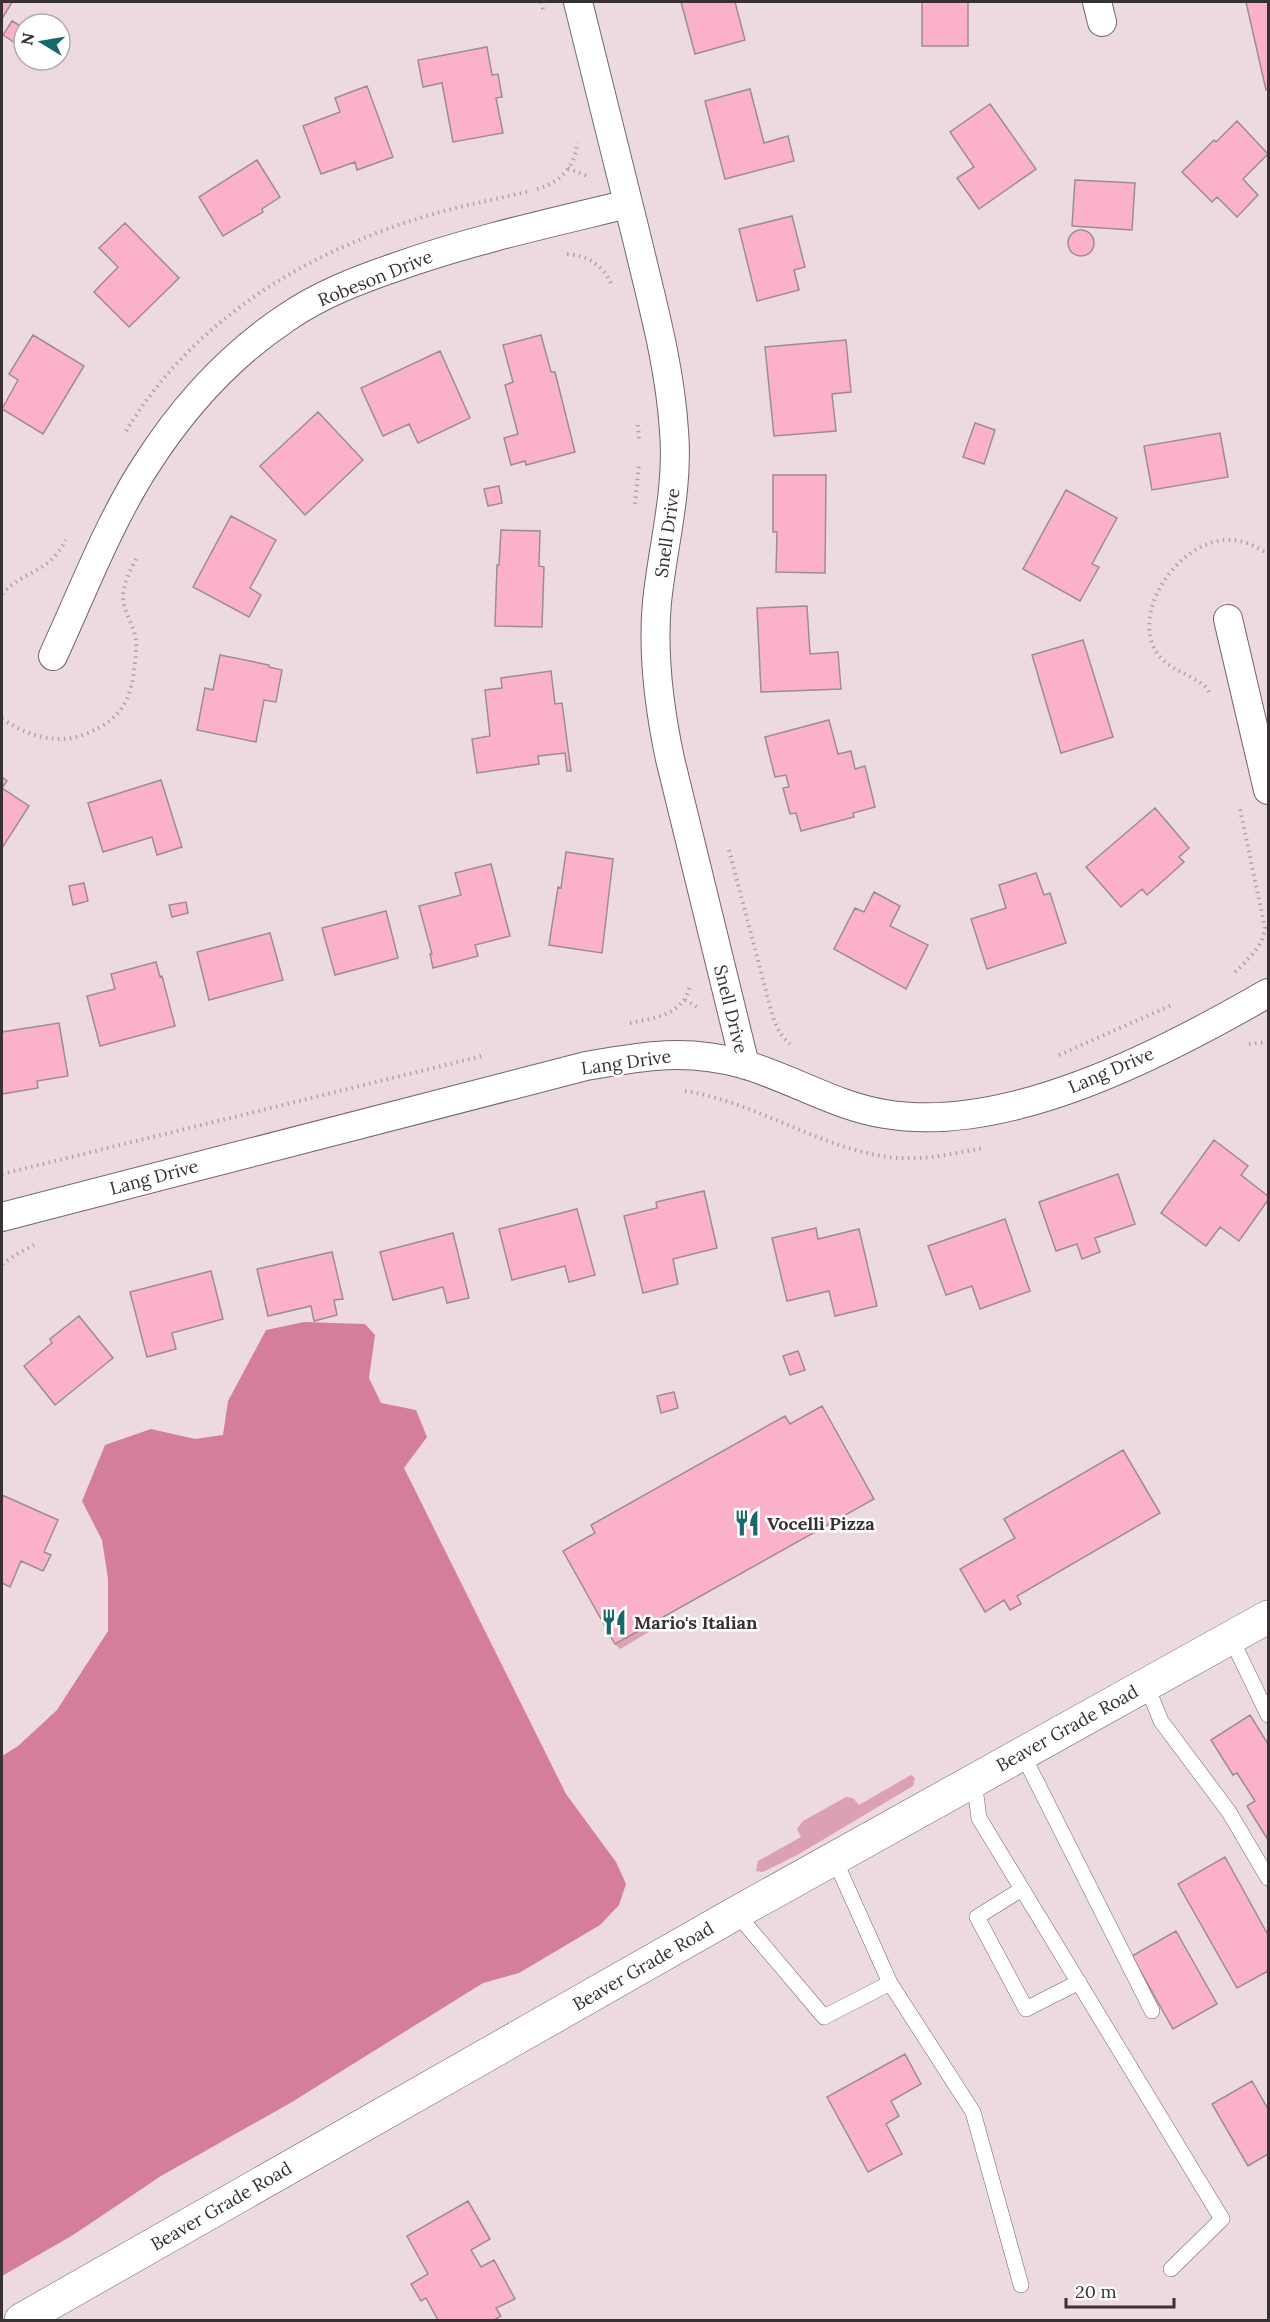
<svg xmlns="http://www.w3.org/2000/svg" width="1270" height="2322" viewBox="0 0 1270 2322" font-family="Lora,serif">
	<rect width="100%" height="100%" fill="#eddadf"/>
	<path fill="#dba1b2" d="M 659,1619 L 659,1626 L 620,1649 L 615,1644 Z
		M 911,1775 L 915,1778 L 913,1786 L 799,1854 L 763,1872 L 756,1871 L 758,1861 L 801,1837 L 797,1829 L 803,1821 L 846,1797 L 853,1798 L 859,1805 Z"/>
	<path fill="#d47e9a" d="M 304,1322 L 365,1324 L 375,1335 L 369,1378 L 381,1403 L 416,1410 L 427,1437 L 404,1468 L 566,1794 L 616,1862 L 626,1884 L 619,1905 L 600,1925 L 519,1973 L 483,1983 L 292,2102 L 161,2176 L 73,2235 L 2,2276 L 2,1756 L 18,1746 L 57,1710 L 108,1631 L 108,1579 L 102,1540 L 82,1501 L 105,1445 L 151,1429 L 195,1439 L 223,1435 L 228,1401 L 266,1330 Z"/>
	<path fill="#fbb2c8" stroke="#9d8c90" stroke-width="1.5" d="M 2,2 L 12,2 L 2,19 Z
		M 681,2 L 735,2 L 745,40 L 695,54 Z
		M 922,2 L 968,2 L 968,46 L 922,46 Z
		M 1246,2 L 1268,2 L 1268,89 L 1266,90 Z
		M 12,21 L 24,28 L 15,43 L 3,35 Z
		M 487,47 L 492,75 L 498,74 L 502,97 L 496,98 L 503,133 L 453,142 L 442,83 L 423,87 L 418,60 Z
		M 367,86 L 393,157 L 357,170 L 355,162 L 321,174 L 303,126 L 340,112 L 335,98 Z
		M 750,89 L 764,143 L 788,136 L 794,161 L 725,179 L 705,101 Z
		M 990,104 L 1036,169 L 979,209 L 957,178 L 974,167 L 950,132 Z
		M 1237,121 L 1268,154 L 1243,179 L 1258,195 L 1237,217 L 1217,197 L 1212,202 L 1182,172 L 1214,140 L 1216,142 Z
		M 257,160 L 280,197 L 262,209 L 263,212 L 223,236 L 199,197 Z
		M 1075,180 L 1135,183 L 1132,230 L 1072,226 Z
		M 792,216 L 805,267 L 794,270 L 799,290 L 757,301 L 739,229 Z
		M 125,223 L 179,278 L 129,327 L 94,292 L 118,267 L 99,248 Z
		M1068 243a13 13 0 1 1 26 0a13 13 0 1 1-26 0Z
		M 33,335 L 84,366 L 43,434 L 2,409 L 18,380 L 9,374 Z
		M 541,335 L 551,372 L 555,372 L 575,452 L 526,465 L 525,461 L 511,465 L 504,438 L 518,434 L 505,385 L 513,382 L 503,345 Z
		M 846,340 L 851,392 L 832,394 L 836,431 L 774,436 L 765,347 Z
		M 440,351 L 470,418 L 418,443 L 409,424 L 383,436 L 361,388 Z
		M 318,412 L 363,460 L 305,515 L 260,466 Z
		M 975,423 L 995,430 L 984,464 L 963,457 Z
		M 1220,433 L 1228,477 L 1152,490 L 1144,446 Z
		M 773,475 L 826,475 L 825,573 L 776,572 L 777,532 L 773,532 Z
		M 499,486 L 502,503 L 488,506 L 484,489 Z
		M 1066,490 L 1117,518 L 1092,564 L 1099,567 L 1080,601 L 1023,569 Z
		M 231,516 L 276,540 L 250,588 L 261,595 L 249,617 L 193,587 Z
		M 501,530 L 540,531 L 539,566 L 544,567 L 542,627 L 495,626 L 497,565 L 499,565 Z
		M 807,606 L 810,654 L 838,652 L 841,689 L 761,692 L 757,608 Z
		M 1083,640 L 1113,737 L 1061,753 L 1032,655 Z
		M 220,655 L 269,665 L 269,667 L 282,670 L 276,702 L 264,700 L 256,742 L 197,730 L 205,688 L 213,690 Z
		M 551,671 L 555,704 L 562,703 L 571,771 L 567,771 L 565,753 L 538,756 L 539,764 L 477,773 L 472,739 L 490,736 L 485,690 L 502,688 L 501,678 Z
		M 829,720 L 838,754 L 851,751 L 855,769 L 865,766 L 875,807 L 853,813 L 854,817 L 801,831 L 796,813 L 790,814 L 783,788 L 789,787 L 786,775 L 775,777 L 765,737 Z
		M 2,777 L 7,781 L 2,788 L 29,806 L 2,848 Z
		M 161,780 L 182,847 L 157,855 L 152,837 L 103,852 L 88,803 Z
		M 1155,808 L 1189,848 L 1179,857 L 1184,862 L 1147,895 L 1142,889 L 1121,907 L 1086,867 Z
		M 566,852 L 613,859 L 602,953 L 549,945 L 558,887 L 561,888 Z
		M 491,864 L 510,936 L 475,945 L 478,956 L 433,968 L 430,954 L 432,954 L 419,906 L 461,895 L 455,873 Z
		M 1036,873 L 1044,895 L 1050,893 L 1066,943 L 987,969 L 971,919 L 1006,908 L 999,885 Z
		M 84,883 L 88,901 L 73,905 L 69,886 Z
		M 874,892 L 900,906 L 890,926 L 928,945 L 906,989 L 834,949 L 855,908 L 864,912 Z
		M 186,902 L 188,913 L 172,917 L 169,905 Z
		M 386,911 L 398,958 L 335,975 L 322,928 Z
		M 270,933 L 283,980 L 209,1000 L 197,952 Z
		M 156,962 L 160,977 L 162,976 L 175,1026 L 100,1046 L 87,996 L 115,989 L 111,974 Z
		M 59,1023 L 68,1076 L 37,1081 L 38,1088 L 2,1094 L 2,1032 Z
		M 1214,1140 L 1248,1166 L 1241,1175 L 1268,1196 L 1268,1200 L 1239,1241 L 1220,1227 L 1206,1246 L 1161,1213 Z
		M 1118,1174 L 1135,1224 L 1095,1238 L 1100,1252 L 1082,1259 L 1077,1244 L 1056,1251 L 1039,1202 Z
		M 704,1191 L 717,1248 L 673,1259 L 678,1284 L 643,1293 L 624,1216 L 657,1208 L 656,1202 Z
		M 577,1209 L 595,1275 L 569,1282 L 565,1266 L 512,1280 L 499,1229 Z
		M 1005,1219 L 1030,1291 L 980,1309 L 972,1286 L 946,1295 L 928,1246 Z
		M 816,1228 L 818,1239 L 859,1229 L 877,1306 L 835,1316 L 829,1291 L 787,1301 L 772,1238 Z
		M 453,1233 L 469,1298 L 447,1303 L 443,1287 L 393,1300 L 380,1252 Z
		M 332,1252 L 343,1299 L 334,1300 L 337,1315 L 314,1321 L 311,1306 L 268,1316 L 257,1269 Z
		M 211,1271 L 223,1319 L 172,1333 L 176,1349 L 147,1357 L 130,1292 Z
		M 79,1316 L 113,1358 L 55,1405 L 24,1366 L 52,1343 L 50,1339 Z
		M 798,1351 L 805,1370 L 790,1375 L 783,1356 Z
		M 674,1392 L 678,1408 L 661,1413 L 657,1396 Z
		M 822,1406 L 874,1499 L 615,1644 L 563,1551 L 595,1533 L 591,1525 L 785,1416 L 790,1424 Z
		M 1123,1450 L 1160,1513 L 1017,1596 L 1021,1604 L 1010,1610 L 1004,1600 L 985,1612 L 960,1569 L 1015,1538 L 1004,1519 Z
		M 2,1495 L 58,1520 L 44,1552 L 51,1555 L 43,1571 L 21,1561 L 10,1587 L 2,1583 Z
		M 1250,1715 L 1268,1744 L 1268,1840 L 1247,1806 L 1255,1801 L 1237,1773 L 1233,1775 L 1211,1740 Z
		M 1225,1857 L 1268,1935 L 1268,1971 L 1237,1988 L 1178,1884 Z
		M 1176,1931 L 1217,2004 L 1173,2029 L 1132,1956 Z
		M 905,2054 L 921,2084 L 891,2101 L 899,2116 L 886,2124 L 902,2154 L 868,2172 L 827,2097 Z
		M 1252,2081 L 1268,2109 L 1268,2154 L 1248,2166 L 1212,2104 Z
		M 468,2201 L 490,2239 L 471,2250 L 481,2267 L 494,2260 L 515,2299 L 496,2308 L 501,2316 L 494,2320 L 438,2320 L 426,2298 L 421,2301 L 411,2284 L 428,2274 L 407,2236 Z"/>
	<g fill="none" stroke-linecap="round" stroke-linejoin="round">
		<g stroke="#746468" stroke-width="16">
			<path id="service" d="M 1231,1638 L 1268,1715
				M 1146,1684 L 1161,1721 L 1229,1812 L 1268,1878
				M 1022,1753 L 1152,2011
				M 974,1780 L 979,1818 L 1222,2219 L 1171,2269
				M 1022,1889 L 977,1917 L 1026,2009 L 1079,1982
				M 736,1913 L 824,2017 L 890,1983 L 834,1858
				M 890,1983 L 973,2112 L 1021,2285"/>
		</g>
		<g stroke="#746468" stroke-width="30">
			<path id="minor" d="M 578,2 C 597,81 617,160 637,239 C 652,302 670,366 674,431 C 679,489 663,544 657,602 C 652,655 659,707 670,759 L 745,1065
				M 1097,2 L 1102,22
				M 1228,619 L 1268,790
				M 53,656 C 82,593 109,522 146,465 C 183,407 229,356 286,318 C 319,295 358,280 396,267 C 472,240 550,223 628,204
				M 2,1217 L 586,1066 C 643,1056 686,1048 743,1064 C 791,1078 835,1106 885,1114 C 1008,1135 1164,1053 1268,993"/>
		</g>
		<g stroke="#746468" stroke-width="34">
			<path id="secondary" d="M 21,2320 L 736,1913 L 1268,1617"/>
		</g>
		<path stroke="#b1a2a6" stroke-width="4" stroke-dasharray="1.5 4.5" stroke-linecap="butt" d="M 541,2 L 544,12
			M 568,168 L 587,176
			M 537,189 C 560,183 576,166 577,142
			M 567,254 C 590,256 602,265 612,285
			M 638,425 L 639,441
			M 126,431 C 193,321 302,254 423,217 C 458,206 494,200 530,191
			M 635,504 L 639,464
			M 2,594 C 25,569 47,575 66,540
			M 1209,692 C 1200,674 1162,673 1152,643 C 1137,600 1185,538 1230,540 C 1244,540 1257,547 1268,554
			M 2,719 C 29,736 57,746 88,733 C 122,719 132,698 135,662 C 136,653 137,644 135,635 C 132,622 123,610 123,596 C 124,582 131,569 137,557
			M 729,850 L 772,1014 C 776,1026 780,1036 790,1044
			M 1235,972 C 1248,960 1263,946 1265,928 L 1240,809
			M 685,1000 L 697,1007
			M 630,1023 C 655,1018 684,1015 690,985
			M 1249,1044 L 1268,1042
			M 1059,1055 L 1172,1005
			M 685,1091 C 758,1102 824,1152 898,1158 C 926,1160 956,1153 984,1148
			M 2,1174 L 482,1056
			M 2,1264 L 17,1254 L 34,1245"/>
		<use href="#service" stroke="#fff" stroke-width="15"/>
		<use href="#minor" stroke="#fff" stroke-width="28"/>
		<use href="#secondary" stroke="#fff" stroke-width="33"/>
	</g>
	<defs>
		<g id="restaurant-bare" transform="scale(2.07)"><path d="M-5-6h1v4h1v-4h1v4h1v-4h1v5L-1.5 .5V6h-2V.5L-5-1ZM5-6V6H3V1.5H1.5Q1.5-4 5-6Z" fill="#196769" stroke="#fff" stroke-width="2.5" paint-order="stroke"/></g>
	</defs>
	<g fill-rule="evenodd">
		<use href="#restaurant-bare" x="747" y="1523"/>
		<use href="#restaurant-bare" x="614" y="1622"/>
	</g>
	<g text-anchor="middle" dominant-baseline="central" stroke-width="5" stroke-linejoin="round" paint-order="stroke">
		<g font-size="18" fill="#383133" stroke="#fff">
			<text transform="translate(375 278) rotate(-22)">Robeson Drive</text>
			<text transform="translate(667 533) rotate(-82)">Snell Drive</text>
			<text transform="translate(731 1009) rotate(76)">Snell Drive</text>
			<text transform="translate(626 1062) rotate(-8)">Lang Drive</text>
			<text transform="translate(1111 1070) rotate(-23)">Lang Drive</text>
			<text transform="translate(154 1177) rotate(-15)">Lang Drive</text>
			<text transform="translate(1067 1728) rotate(-29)">Beaver Grade Road</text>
			<text transform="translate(643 1966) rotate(-30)">Beaver Grade Road</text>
			<text transform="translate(221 2206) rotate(-30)">Beaver Grade Road</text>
		</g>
		<g font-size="18" font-weight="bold" fill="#383133" stroke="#fff" text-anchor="start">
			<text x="767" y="1523">Vocelli Pizza</text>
			<text x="634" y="1622">Mario's Italian</text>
		</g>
	</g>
	<rect width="1270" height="2322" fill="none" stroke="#383133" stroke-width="6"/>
	<g transform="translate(42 42) rotate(281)"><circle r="28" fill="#ffffff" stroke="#afadad" stroke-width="1.5"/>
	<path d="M0-4.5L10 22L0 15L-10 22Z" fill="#196769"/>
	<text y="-9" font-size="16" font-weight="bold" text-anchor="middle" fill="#383133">N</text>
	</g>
	<path d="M1066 2298v9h108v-9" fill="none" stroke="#383133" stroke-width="3"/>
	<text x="1075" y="2298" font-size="18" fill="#383133" stroke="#ffffff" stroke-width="4.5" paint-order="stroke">20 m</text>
</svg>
